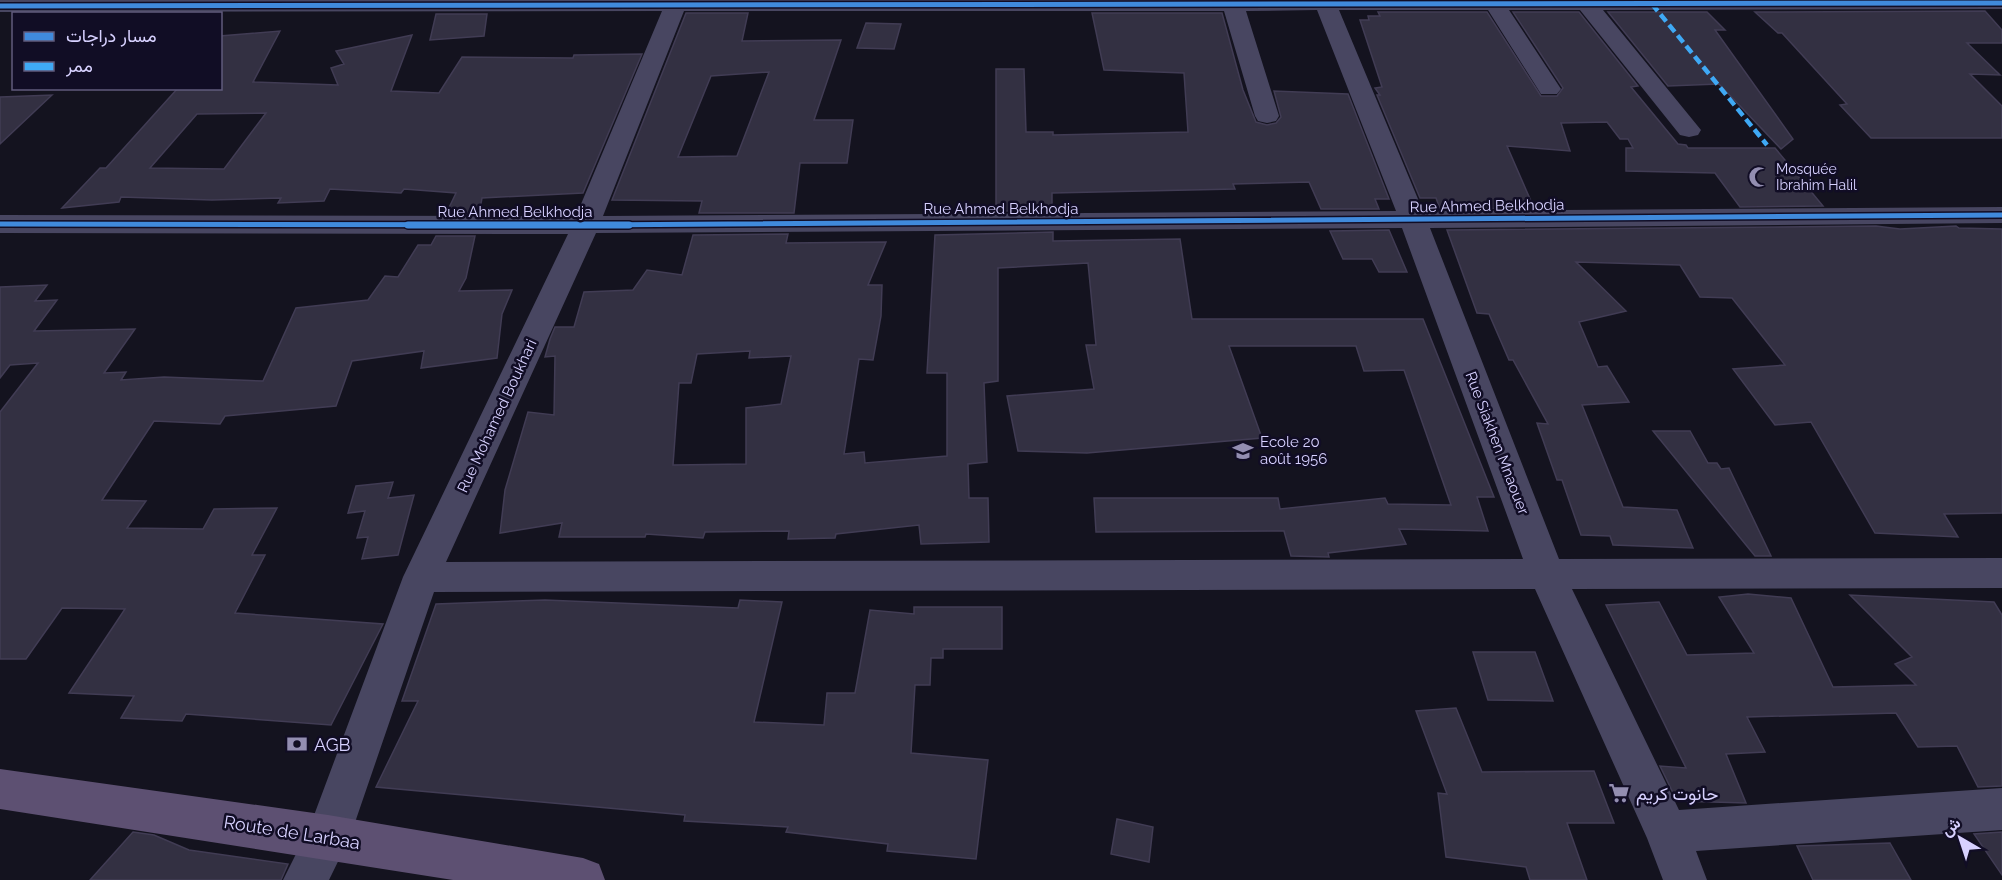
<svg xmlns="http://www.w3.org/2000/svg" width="2002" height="880" viewBox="0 0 2002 880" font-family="Raleway,Vazirmatn,sans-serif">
	<rect width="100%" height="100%" fill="#14131f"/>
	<path fill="#333042" stroke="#413c54" stroke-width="1.5" fill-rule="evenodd" d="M 1985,11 L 2002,30 L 2002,43 L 1967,43 L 2000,75 L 1970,74 L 2002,106 L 2002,138 L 1871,138 L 1840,105 L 1847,104 L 1782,33 L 1778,33 L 1755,12 Z
		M 1378,12 L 1487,12 L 1541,96 L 1557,96 L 1563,88 L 1513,12 L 1579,12 L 1638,86 L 1631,87 L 1678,144 L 1686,145 L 1688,148 L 1775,148 L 1823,206 L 1740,207 L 1715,173 L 1626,171 L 1626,148 L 1633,148 L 1628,139 L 1620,139 L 1607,122 L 1561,123 L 1570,151 L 1507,146 L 1534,208 L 1440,209 L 1436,198 L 1420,198 L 1377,95 L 1380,95 L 1375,88 L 1382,87 L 1360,20 L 1369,20 L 1368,16 L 1380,16 Z
		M 1608,12 L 1707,12 L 1725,30 L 1715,30 L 1793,139 L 1781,149 L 1719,84 L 1668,86 Z
		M 686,13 L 748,13 L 742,41 L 841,40 L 814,120 L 853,120 L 847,163 L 800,163 L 794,213 L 699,213 L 702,201 L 612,200 ZM 769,72 L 737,156 L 678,157 L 711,76 Z
		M 1092,13 L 1222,13 L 1243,90 L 1256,122 L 1267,125 L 1276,123 L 1281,117 L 1274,91 L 1348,94 L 1389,199 L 1375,199 L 1379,209 L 1321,209 L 1309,182 L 1233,184 L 1235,189 L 1052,193 L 1052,211 L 996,211 L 996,69 L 1024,69 L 1026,132 L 1053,132 L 1053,135 L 1188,132 L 1184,73 L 1104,70 Z
		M 436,14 L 487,14 L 484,36 L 430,40 Z
		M 866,23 L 901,24 L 894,49 L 857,48 Z
		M 280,31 L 253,82 L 338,85 L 331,68 L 344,64 L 336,51 L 412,35 L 391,91 L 439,93 L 462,57 L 573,58 L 574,55 L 642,54 L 583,193 L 482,198 L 479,214 L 446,214 L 456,193 L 404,189 L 401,193 L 330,189 L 324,201 L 278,203 L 281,198 L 212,200 L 121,197 L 119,202 L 62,208 L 100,168 L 106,168 L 178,88 L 220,88 L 220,36 ZM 266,113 L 224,169 L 150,168 L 197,114 Z
		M 52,95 L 0,144 L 0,97 Z
		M 1876,226 L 1900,229 L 1956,226 L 1959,228 L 2002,229 L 2002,513 L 1944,514 L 1958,537 L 1875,533 L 1811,422 L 1775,425 L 1733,369 L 1785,365 L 1732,298 L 1700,297 L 1680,265 L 1576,262 L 1626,311 L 1579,322 L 1598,367 L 1607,366 L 1629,402 L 1582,405 L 1623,507 L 1677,510 L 1693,548 L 1613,545 L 1610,536 L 1581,535 L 1562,480 L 1557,480 L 1537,423 L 1548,424 L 1513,360 L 1509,360 L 1489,314 L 1477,313 L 1447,230 Z
		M 1389,230 L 1407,272 L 1379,272 L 1372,259 L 1343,259 L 1330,231 Z
		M 1053,232 L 1053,241 L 1180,239 L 1192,319 L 1423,319 L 1494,497 L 1477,497 L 1488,531 L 1399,529 L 1406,544 L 1328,553 L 1329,557 L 1291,556 L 1284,531 L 1096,532 L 1094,498 L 1278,498 L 1280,509 L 1385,498 L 1388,504 L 1451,505 L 1404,370 L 1364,371 L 1356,346 L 1229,346 L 1262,438 L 1087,453 L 1018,451 L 1007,396 L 1094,389 L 1086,345 L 1096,345 L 1088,263 L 998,268 L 998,381 L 984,383 L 987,462 L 968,464 L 969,498 L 988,498 L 989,542 L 921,544 L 919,525 L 836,534 L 835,538 L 788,539 L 789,531 L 705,532 L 703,538 L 646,534 L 645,537 L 559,537 L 562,523 L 500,533 L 505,490 L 528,412 L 554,415 L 555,356 L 545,357 L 550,339 L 555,327 L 574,327 L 584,292 L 633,290 L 647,270 L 682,275 L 693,235 L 788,234 L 786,243 L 886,242 L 868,285 L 882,285 L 881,316 L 873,360 L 859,359 L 844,454 L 864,452 L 865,463 L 947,456 L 947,373 L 927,373 L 935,235 ZM 750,351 L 749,358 L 791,356 L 781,404 L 746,408 L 746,464 L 673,465 L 679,383 L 691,383 L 697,354 Z
		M 436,236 L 475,236 L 466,278 L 459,291 L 512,290 L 502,314 L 497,358 L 421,368 L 424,351 L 352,361 L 336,406 L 225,416 L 220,424 L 154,421 L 102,500 L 146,501 L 127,528 L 203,529 L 214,509 L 277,508 L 252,555 L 265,555 L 235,613 L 383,624 L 331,725 L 186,714 L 182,721 L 121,718 L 134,696 L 69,693 L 125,609 L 62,608 L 26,659 L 0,659 L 0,412 L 38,363 L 10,365 L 0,378 L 0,287 L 47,285 L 35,301 L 57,300 L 34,331 L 135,329 L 104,373 L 126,372 L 121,380 L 164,377 L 263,381 L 296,308 L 368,300 L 385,276 L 398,277 L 418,245 L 431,245 Z
		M 1653,431 L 1690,431 L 1708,463 L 1717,463 L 1721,469 L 1729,468 L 1771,556 L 1755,556 Z
		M 393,482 L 388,498 L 414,495 L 398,555 L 362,559 L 368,537 L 357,538 L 365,511 L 348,513 L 356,486 Z
		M 1748,594 L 1791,598 L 1833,687 L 1916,685 L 1895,664 L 1912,657 L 1850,595 L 1994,602 L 2002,615 L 2002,786 L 1978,787 L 1957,746 L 1918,747 L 1896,713 L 1747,717 L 1765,752 L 1726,754 L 1746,803 L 1677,801 L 1660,766 L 1686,768 L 1606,605 L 1659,602 L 1687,655 L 1754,653 L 1719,597 Z
		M 545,600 L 738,608 L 740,600 L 782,602 L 754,722 L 824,725 L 827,693 L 855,693 L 870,610 L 914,614 L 914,607 L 1002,607 L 1002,649 L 943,649 L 943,658 L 931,658 L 930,685 L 915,685 L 911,753 L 988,760 L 976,859 L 887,851 L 888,844 L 786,832 L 788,827 L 684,821 L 685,815 L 376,787 L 418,701 L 402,701 L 436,604 Z
		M 1473,652 L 1535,652 L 1553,701 L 1488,700 Z
		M 1456,708 L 1482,772 L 1594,771 L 1614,823 L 1567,823 L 1587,880 L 1530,880 L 1526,867 L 1446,857 L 1438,793 L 1447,794 L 1416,711 Z
		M 1117,819 L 1153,827 L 1149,862 L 1111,854 Z
		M 133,832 L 154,835 L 189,850 L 288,864 L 281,880 L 90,880 Z
		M 2002,832 L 2002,875 L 1974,834 Z
		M 1890,843 L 1911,880 L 1813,880 L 1797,846 Z"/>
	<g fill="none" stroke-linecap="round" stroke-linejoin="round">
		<path fill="#484661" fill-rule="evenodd" d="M 0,0 L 2002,0 L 2002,9 L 1603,10 L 1701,130 L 1698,135 L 1689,137 L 1680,135 L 1580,10 L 1509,10 L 1561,89 L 1557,94 L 1541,94 L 1488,10 L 1339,10 L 1423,211 L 2002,207 L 2002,223 L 1430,228 L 1559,559 L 2002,558 L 2002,588 L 1572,589 L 1679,810 L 2002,788 L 2002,830 L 1696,851 L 1707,880 L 1663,880 L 1647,838 L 1535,589 L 434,592 L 350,837 L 329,880 L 283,880 L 310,826 L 403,577 L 568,234 L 0,233 L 0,215 L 576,216 L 662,11 L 0,12 ZM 1317,10 L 1396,211 L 603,216 L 684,11 L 1224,11 L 1255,116 L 1258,121 L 1267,123 L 1276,121 L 1279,116 L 1246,11 ZM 1402,228 L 1523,559 L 446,562 L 596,233 Z"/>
		<path fill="#5d5072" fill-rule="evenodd" d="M 0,769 L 328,815 L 583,858 L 599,864 L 605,880 L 453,880 L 0,809 Z"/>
		<path stroke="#3fa9f5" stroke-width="4.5" stroke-dasharray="9 4.5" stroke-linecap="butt" d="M 1652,4 L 1767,145"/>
		<g stroke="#110d25" stroke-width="8">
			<path id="cycleway-far1" d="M 0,6 L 2002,3
				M 0,224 L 586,225 L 2002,215"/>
		</g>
		<g stroke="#110d25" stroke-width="10">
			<path id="cycleway" d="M 408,225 L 629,225"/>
		</g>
		<use href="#cycleway-far1" stroke="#408adc" stroke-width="5"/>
		<use href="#cycleway" stroke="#408adc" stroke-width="7"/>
	</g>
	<defs>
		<g id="mosque-bare" transform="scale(1.62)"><path d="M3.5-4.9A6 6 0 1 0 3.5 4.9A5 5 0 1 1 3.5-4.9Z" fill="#938eb1" stroke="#110d25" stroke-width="2.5" paint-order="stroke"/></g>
		<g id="school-bare" transform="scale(1.62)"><path d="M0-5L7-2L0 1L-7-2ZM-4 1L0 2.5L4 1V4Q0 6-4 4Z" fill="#938eb1" stroke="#110d25" stroke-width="2.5" paint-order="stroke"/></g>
		<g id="bank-bare" transform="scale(1.62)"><path d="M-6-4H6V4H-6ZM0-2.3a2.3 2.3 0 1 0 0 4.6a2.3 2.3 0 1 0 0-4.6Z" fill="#938eb1" stroke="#110d25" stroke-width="2.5" paint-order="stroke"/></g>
		<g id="supermarket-bare" transform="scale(1.62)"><path d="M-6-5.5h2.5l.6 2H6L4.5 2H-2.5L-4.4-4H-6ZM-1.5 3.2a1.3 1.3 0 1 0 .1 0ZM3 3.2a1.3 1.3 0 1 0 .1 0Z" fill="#938eb1" stroke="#110d25" stroke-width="2.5" paint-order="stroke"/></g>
	</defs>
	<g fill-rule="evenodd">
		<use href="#mosque-bare" x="1759" y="177"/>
		<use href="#school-bare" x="1243" y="451"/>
		<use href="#bank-bare" x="297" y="744"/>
		<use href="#supermarket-bare" x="1619" y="793"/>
	</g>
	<g text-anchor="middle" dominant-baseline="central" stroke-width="5" stroke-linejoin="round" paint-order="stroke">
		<g font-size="14" fill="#d7d1ff" stroke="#110d25" text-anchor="start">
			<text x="1776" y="169">Mosquée<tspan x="1776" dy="16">Ibrahim Halil</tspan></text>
		</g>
		<g font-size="15" fill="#d7d1ff" stroke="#110d25">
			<text transform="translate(1487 206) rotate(-1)">Rue Ahmed Belkhodja</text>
			<text x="1001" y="209">Rue Ahmed Belkhodja</text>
			<text x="515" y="212">Rue Ahmed Belkhodja</text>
			<text transform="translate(497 416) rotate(-65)">Rue Mohamed Boukhari</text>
			<text transform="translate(1497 443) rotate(69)">Rue Siakhen Mnaouer</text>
		</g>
		<g font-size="15" fill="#d7d1ff" stroke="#110d25" text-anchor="start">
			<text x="1260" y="442">Ecole 20<tspan x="1260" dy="17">août 1956</tspan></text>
		</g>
		<g font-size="18" fill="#d7d1ff" stroke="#110d25" text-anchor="start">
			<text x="314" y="744">AGB</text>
			<text x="1636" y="793">حانوت كريم</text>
		</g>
		<g font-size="18" fill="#d7d1ff" stroke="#110d25">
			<text transform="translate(292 832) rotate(9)">Route de Larbaa</text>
		</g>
	</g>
	<rect x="12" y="12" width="210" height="78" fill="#110d25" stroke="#605b7c" stroke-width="1.5"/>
	<rect x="24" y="32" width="30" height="9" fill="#408adc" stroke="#605b7c" stroke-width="1.5"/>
	<text x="66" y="42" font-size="18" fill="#d7d1ff">مسار دراجات</text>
	<rect x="24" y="62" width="30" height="9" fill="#3fa9f5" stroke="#605b7c" stroke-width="1.5"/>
	<text x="66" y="72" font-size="18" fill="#d7d1ff">ممر</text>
	<g transform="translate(1960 838) rotate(321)" stroke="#110d25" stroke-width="4.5" paint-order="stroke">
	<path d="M0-4.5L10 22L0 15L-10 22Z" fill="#d7d1ff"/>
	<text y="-9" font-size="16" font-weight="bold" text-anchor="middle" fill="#d7d1ff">ش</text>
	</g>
</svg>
